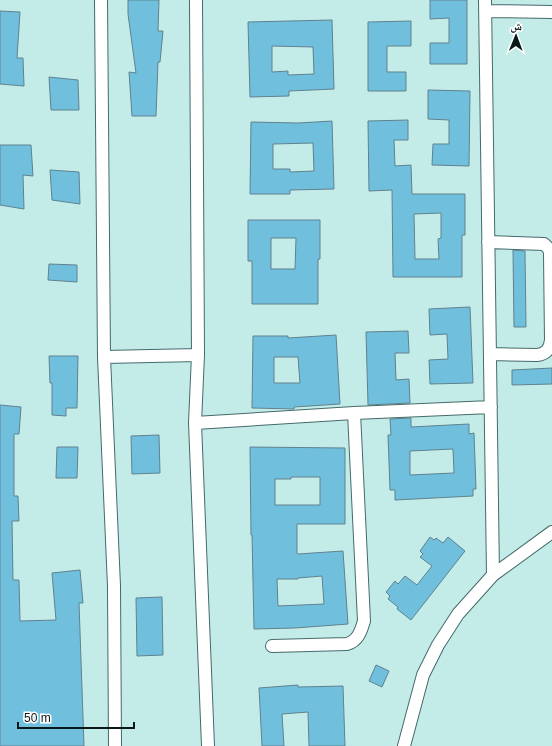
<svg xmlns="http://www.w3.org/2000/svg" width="552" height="746" viewBox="0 0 552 746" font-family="Arial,'Noto Naskh Arabic',sans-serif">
	<rect width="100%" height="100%" fill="#c3ece9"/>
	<path fill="#70c0dd" stroke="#60818e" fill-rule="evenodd" d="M 128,0 L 159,0 L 158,31 L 163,31 L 160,62 L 158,62 L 156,116 L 132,116 L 129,72 L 136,73 L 128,14 Z
		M 430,0 L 467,0 L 467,64 L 430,64 L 430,43 L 449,43 L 449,18 L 430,19 Z
		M 0,11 L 20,12 L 17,58 L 23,58 L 24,86 L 0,84 Z
		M 332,20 L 334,89 L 289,91 L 289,96 L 250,97 L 248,22 ZM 272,46 L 313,47 L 314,74 L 288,75 L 288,71 L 272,72 Z
		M 411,21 L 411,46 L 387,46 L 387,72 L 406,72 L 406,91 L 368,91 L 368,22 Z
		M 49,77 L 78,80 L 79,110 L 51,110 Z
		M 428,90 L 470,91 L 469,166 L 432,165 L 433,144 L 449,144 L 449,120 L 428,119 Z
		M 408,120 L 408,140 L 394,140 L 395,166 L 411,165 L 412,194 L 465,194 L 465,235 L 462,235 L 462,277 L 393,277 L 392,190 L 369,191 L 368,121 ZM 441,213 L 441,238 L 438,239 L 439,259 L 415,259 L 414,214 Z
		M 332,121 L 334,189 L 290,190 L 290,194 L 250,194 L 251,122 L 298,123 ZM 313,143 L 314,171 L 290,172 L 290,169 L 273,169 L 273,144 Z
		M 0,145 L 31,145 L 33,176 L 23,175 L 24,209 L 0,205 Z
		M 50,170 L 79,172 L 80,204 L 52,200 Z
		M 248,220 L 320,220 L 320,259 L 318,259 L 318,304 L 252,304 L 252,261 L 248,261 ZM 271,238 L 296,238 L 295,269 L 271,269 Z
		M 513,250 L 525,251 L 526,327 L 514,327 Z
		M 49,264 L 77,265 L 77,282 L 48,280 Z
		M 470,307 L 473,383 L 430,384 L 429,360 L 448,359 L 447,334 L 430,335 L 429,309 Z
		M 408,331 L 409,353 L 395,353 L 396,380 L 409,379 L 410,403 L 368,405 L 366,332 Z
		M 336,335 L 340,404 L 294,407 L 294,409 L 252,408 L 253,336 L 288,336 L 288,338 ZM 274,357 L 298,357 L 300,383 L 274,383 Z
		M 49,356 L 78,356 L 77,408 L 66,408 L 66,416 L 52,415 L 52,383 L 50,383 Z
		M 552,368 L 552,384 L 512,385 L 512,370 Z
		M 0,405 L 21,407 L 19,434 L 14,434 L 14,496 L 18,496 L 19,521 L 12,521 L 13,580 L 19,580 L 20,621 L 56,620 L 52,573 L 80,570 L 83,603 L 79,603 L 84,746 L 0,746 Z
		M 411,418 L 411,427 L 469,424 L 469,434 L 474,433 L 476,489 L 473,489 L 473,496 L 395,500 L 395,490 L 390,490 L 388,435 L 391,435 L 390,419 ZM 453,449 L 454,473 L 410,475 L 410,451 Z
		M 159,435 L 160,473 L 132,474 L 131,436 Z
		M 57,447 L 78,447 L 77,478 L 56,478 Z
		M 250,447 L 345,448 L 345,524 L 297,524 L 297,553 L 298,554 L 343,551 L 348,624 L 295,628 L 254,629 L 252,535 L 251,535 ZM 291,477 L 320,477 L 320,505 L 275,505 L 275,479 L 291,479 ZM 322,576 L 324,604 L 278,606 L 277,579 L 298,579 L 298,578 Z
		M 430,537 L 434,540 L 436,538 L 443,543 L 448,537 L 465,551 L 411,620 L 397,609 L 398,607 L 388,599 L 390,596 L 386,592 L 395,581 L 398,584 L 405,576 L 417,585 L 432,566 L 420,557 L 423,554 L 420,551 Z
		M 162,597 L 163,655 L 137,656 L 136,598 Z
		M 376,665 L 389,671 L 382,687 L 369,681 Z
		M 298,685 L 298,687 L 343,686 L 345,746 L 309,746 L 308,712 L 282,714 L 284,746 L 262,746 L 259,688 Z"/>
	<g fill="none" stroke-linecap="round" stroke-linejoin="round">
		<g stroke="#456a69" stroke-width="14">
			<path id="minor" d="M 101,0 L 104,357 L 114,586 L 115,746
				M 196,0 L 198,355 L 195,423 L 208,746
				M 485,0 L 493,575
				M 485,11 L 552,12
				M 488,242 L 544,244 L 549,249 L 550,253 L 551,340 C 550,349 546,354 537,355 L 490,354
				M 104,357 L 198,355
				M 195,423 L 354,413 L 491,407
				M 272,646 L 347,644 C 358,641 361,631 364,621 L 354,413
				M 404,746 L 423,675 L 438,645 L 458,614 L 493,575 L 552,532"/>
		</g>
		<use href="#minor" stroke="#fff" stroke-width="12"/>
	</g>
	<g transform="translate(516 36) rotate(1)" stroke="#ffffff" stroke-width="3" paint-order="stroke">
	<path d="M0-3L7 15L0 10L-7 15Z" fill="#091817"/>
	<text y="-6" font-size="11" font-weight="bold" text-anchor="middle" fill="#091817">ش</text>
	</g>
	<path d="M18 722v6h116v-6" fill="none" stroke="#091817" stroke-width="2"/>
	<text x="24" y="722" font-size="12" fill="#091817" stroke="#ffffff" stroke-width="3" paint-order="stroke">50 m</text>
</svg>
